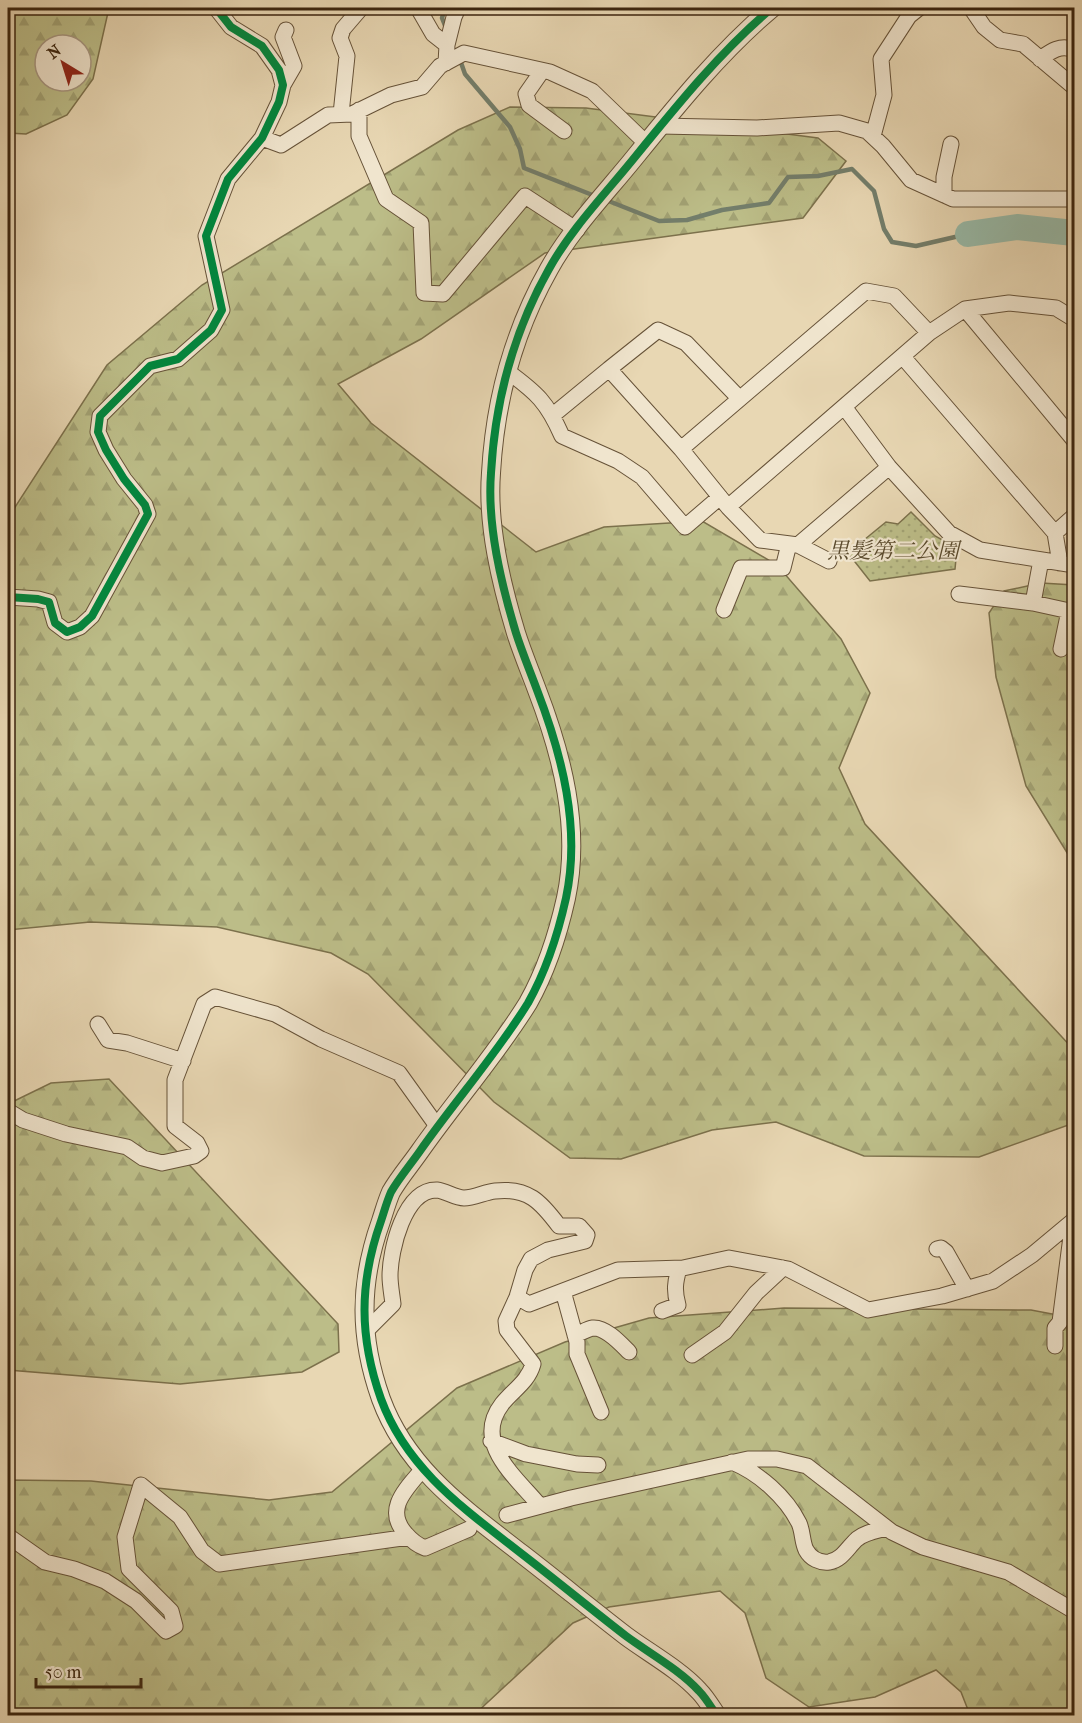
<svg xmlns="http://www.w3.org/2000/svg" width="1082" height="1723" viewBox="0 0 1082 1723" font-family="'IM FELL French Canon','Noto Serif JP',serif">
	<defs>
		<pattern id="grass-dots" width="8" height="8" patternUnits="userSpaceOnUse" patternTransform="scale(1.5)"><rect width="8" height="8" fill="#bcbd88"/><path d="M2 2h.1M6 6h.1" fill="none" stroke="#a2a274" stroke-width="1.8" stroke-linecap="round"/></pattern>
		<pattern id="forest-firs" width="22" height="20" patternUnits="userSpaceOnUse" patternTransform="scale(1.5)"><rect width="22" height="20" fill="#bcbd88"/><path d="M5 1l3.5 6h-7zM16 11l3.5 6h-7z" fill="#a2a274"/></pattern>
	</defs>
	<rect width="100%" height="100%" fill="#e8d7b3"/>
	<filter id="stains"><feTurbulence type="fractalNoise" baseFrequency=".00333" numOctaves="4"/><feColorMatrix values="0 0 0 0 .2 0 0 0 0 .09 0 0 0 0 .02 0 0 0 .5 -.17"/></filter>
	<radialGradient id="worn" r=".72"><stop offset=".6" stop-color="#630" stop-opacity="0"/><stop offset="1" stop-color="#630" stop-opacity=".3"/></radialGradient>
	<path fill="url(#grass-dots)" stroke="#7c714c" stroke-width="1.5" d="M 911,512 L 935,536 L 957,548 L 955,569 L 870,581 L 848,553 L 886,522 L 898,524 Z"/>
	<path fill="url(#forest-firs)" stroke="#7c714c" stroke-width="1.5" fill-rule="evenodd" d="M 8,8 L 109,8 L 93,79 L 67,115 L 26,134 L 8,133 ZM 45,45 L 81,45 L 81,81 L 45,81 Z
		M 510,107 L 586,108 L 818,138 L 846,161 L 803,218 L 545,253 L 421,339 L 338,384 L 371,423 L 536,552 L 604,527 L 702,521 L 777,565 L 841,639 L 870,693 L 839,768 L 865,824 L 1074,1050 L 1074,1123 L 979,1157 L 864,1156 L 776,1122 L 712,1130 L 621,1159 L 570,1158 L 494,1102 L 368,974 L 331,953 L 217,927 L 90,922 L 8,930 L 8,518 L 107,365 L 202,285 L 458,130 Z
		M 1041,583 L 1074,585 L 1074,864 L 1026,786 L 996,677 L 989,613 L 1004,591 Z
		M 109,1079 L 338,1324 L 339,1352 L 302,1372 L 180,1384 L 8,1370 L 8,1104 L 51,1083 Z
		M 784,1308 L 1031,1310 L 1074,1318 L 1074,1715 L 970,1715 L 961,1692 L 936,1670 L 875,1697 L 809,1707 L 766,1678 L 745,1613 L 720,1591 L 609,1607 L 573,1623 L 474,1715 L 8,1716 L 8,1480 L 91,1481 L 269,1500 L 332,1492 L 457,1388 L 565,1342 L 649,1318 Z"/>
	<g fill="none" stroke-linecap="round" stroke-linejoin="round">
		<path stroke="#737e6b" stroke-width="4.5" d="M 445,8 L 442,18 L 446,28
			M 459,57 L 465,74 L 510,127 L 520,149 L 524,168 L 595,196
			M 606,200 L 659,221 L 687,220 L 722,210 L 769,203 L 788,177 L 818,176 L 852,169 L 874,191 L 884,229 L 892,242 L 916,246 L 968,234"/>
		<path stroke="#98baa8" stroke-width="26" d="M 968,234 L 1017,227 L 1074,233"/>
		<g stroke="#665238" stroke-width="17">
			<path id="minor" d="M 418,8 L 433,34 L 447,45 L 446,63
				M 971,8 L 984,27 L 1000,40 L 1023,44 L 1074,87
				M 447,45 L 454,17 L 458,8
				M 1040,59 C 1051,51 1061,44 1074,50
				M 542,71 L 526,94 L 529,105 L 564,131
				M 283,85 L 294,66 L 283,37 L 286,30
				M 359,110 L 359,136 L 386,199 L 421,223 L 424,293 L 443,294 L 525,196 L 577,230
				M 341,114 L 347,56 L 340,38 L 343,29 L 361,8
				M 660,126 L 757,128 L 839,123 L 867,131 L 883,146 L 911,180 L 953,199 L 1074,199
				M 873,136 L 884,95 L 881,59 L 909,16 L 919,8
				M 262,138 L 281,145 L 328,115 L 352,114 L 391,95 L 422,87 L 440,66 L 464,53 L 550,72 L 592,91 L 646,143
				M 944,195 L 944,177 L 951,144
				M 965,309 L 1074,440
				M 903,357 L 1055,533 L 1060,563
				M 507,371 C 537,393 547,402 562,436 L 618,461 L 642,477 L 685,527 L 720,497
				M 739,398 L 686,343 L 658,330 L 609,369 L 681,449 L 728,507 L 760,540 L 798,545 L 889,467
				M 845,408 L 889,467 L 949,533 L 980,550 L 1074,565
				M 553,415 L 609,369
				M 681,449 L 866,291 L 894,296 L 929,333
				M 728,507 L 929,333 L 965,309 L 1009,303 L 1056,308 L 1074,319
				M 1055,533 L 1074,516
				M 798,545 L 829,561
				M 1041,560 L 1033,603 L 1074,612
				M 959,594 L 1033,603
				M 8,597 L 38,599 L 49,602 L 55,623 L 67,632 L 80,627 L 92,616 L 148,514 L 145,505 L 124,479 L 106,450 L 98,432 L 100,416 L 150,366 L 178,359 L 211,330 L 222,310 L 206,236 L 228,179 L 262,138 L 279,102 L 283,85 L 279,70 L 262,46 L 231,27 L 216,8
				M 724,610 L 741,568 L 783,568 L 789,544
				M 1061,649 L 1069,611
				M 98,1024 L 108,1040 L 127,1043 L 183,1061
				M 8,1111 L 23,1120 L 66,1134 L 127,1147 L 143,1158 L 162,1163 L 194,1156 L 201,1151 L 197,1143 L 175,1126 L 175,1080 L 204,1004 L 215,997 L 275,1014 L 321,1039 L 399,1073 L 437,1126
				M 937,1249 L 941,1248 L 946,1252 L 967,1289
				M 563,1291 L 577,1342 L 577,1354 L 601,1412
				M 517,1297 L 529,1304 L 618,1270 L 683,1268 L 729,1258 L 788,1269 L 868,1310 L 942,1296 L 993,1281 L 1032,1255 L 1074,1220
				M 662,1311 L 678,1305 C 674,1291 675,1282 679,1269
				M 366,1331 L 393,1304 C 392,1295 390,1285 390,1276 C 390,1251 404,1189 437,1190 C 446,1191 455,1198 464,1198 C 474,1198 485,1192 495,1191 C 528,1187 541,1202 559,1226 L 579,1226 L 587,1235 L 585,1241 L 548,1250 L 531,1259 L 525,1270 L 517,1297 L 506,1321 L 507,1330 L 533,1364 C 528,1382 513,1390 502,1404 C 472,1443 516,1477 540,1506
				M 575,1335 C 581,1333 587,1329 593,1328 C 606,1327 621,1344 629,1352
				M 1055,1346 L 1055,1328 L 1060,1322 L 1073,1221
				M 692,1355 L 725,1332 L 756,1293 L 783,1268
				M 491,1441 L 526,1454 L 577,1464 L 598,1465
				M 732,1462 C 759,1473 786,1497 799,1523 C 803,1532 802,1542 806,1550 C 811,1559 820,1563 829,1562 C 842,1560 848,1547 857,1539 C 866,1532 876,1531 887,1528
				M 422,1470 C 405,1490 384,1510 406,1534 C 412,1541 417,1545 425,1548 L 469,1529
				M 507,1515 L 571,1498 L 748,1459 L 777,1459 L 807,1466 L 892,1532 L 923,1547 L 1008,1572 L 1074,1611
				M 8,1536 L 45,1562 L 74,1569 L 105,1581 L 136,1601 L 166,1631 L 175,1626 L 171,1611 L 129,1569 L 125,1537 L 141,1485 L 180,1517 L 202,1551 L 219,1564 L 409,1537"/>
		</g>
		<g stroke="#665238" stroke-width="20">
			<path id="tertiary" d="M 717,1716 C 711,1707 706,1698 699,1691 C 680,1670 649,1653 626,1636 C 591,1609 557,1581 522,1554 C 466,1510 407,1470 381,1399 C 359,1337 359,1283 381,1221 C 384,1212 387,1201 391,1192 C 399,1178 411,1164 420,1151 C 455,1101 496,1055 528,1003 C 546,971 558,934 566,898 C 581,828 562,755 537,690 C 530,671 522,652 516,633 C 501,583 487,525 491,473 C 495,402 514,331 549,269 C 571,229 606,193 635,157 C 678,104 721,51 772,8"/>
		</g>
		<use href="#minor" stroke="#f0e5ce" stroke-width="15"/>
		<use href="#tertiary" stroke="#f0e5ce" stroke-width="18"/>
		<g stroke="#f0e5ce" stroke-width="11">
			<path id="cycleway" d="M 8,597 L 38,599 L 49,602 L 55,623 L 67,632 L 80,627 L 92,616 L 148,514 L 145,505 L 124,479 L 106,450 L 98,432 L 100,416 L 150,366 L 178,359 L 211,330 L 222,310 L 206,236 L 228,179 L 262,138 L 279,102 L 283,85 L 279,70 L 262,46 L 231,27 L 216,8
				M 717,1716 C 711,1707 706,1698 699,1691 C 680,1670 649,1653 626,1636 C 591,1609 557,1581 522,1554 C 466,1510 407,1470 381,1399 C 359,1337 359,1283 381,1221 C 384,1212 387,1201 391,1192 C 399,1178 411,1164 420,1151 C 455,1101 496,1055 528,1003 C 546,971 558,934 566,898 C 581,828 562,755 537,690 C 530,671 522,652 516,633 C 501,583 487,525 491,473 C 495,402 514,331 549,269 C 571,229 606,193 635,157 C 678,104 721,51 772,8"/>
		</g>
		<use href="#cycleway" stroke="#00873e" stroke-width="8"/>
	</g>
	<g text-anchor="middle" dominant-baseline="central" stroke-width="4.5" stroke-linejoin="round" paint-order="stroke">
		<g font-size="22" font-style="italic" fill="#5b4b2d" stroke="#f0e5ce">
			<text x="893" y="551">黒髪第二公園</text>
		</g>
	</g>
	<rect width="1082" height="1723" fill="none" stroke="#e8d7b3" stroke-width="30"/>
	<rect x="9" y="9" width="1064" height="1705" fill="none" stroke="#3b250f" stroke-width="3"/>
	<rect x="15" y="15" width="1052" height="1693" fill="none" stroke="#3b250f" stroke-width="1.5"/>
	<g transform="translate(63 63) rotate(322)"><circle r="28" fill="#f0e5ce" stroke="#a89882" stroke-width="1.5"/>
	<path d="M0-4.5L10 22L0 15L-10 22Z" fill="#8f2418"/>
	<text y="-9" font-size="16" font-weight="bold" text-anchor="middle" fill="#3b250f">N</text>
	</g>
	<path d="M36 1678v9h105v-9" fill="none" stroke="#3b250f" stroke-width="3"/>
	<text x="45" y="1678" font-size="18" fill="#3b250f" stroke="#f0e5ce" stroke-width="4.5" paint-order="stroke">50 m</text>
	<rect width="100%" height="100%" filter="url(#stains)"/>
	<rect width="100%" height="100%" fill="url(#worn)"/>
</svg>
